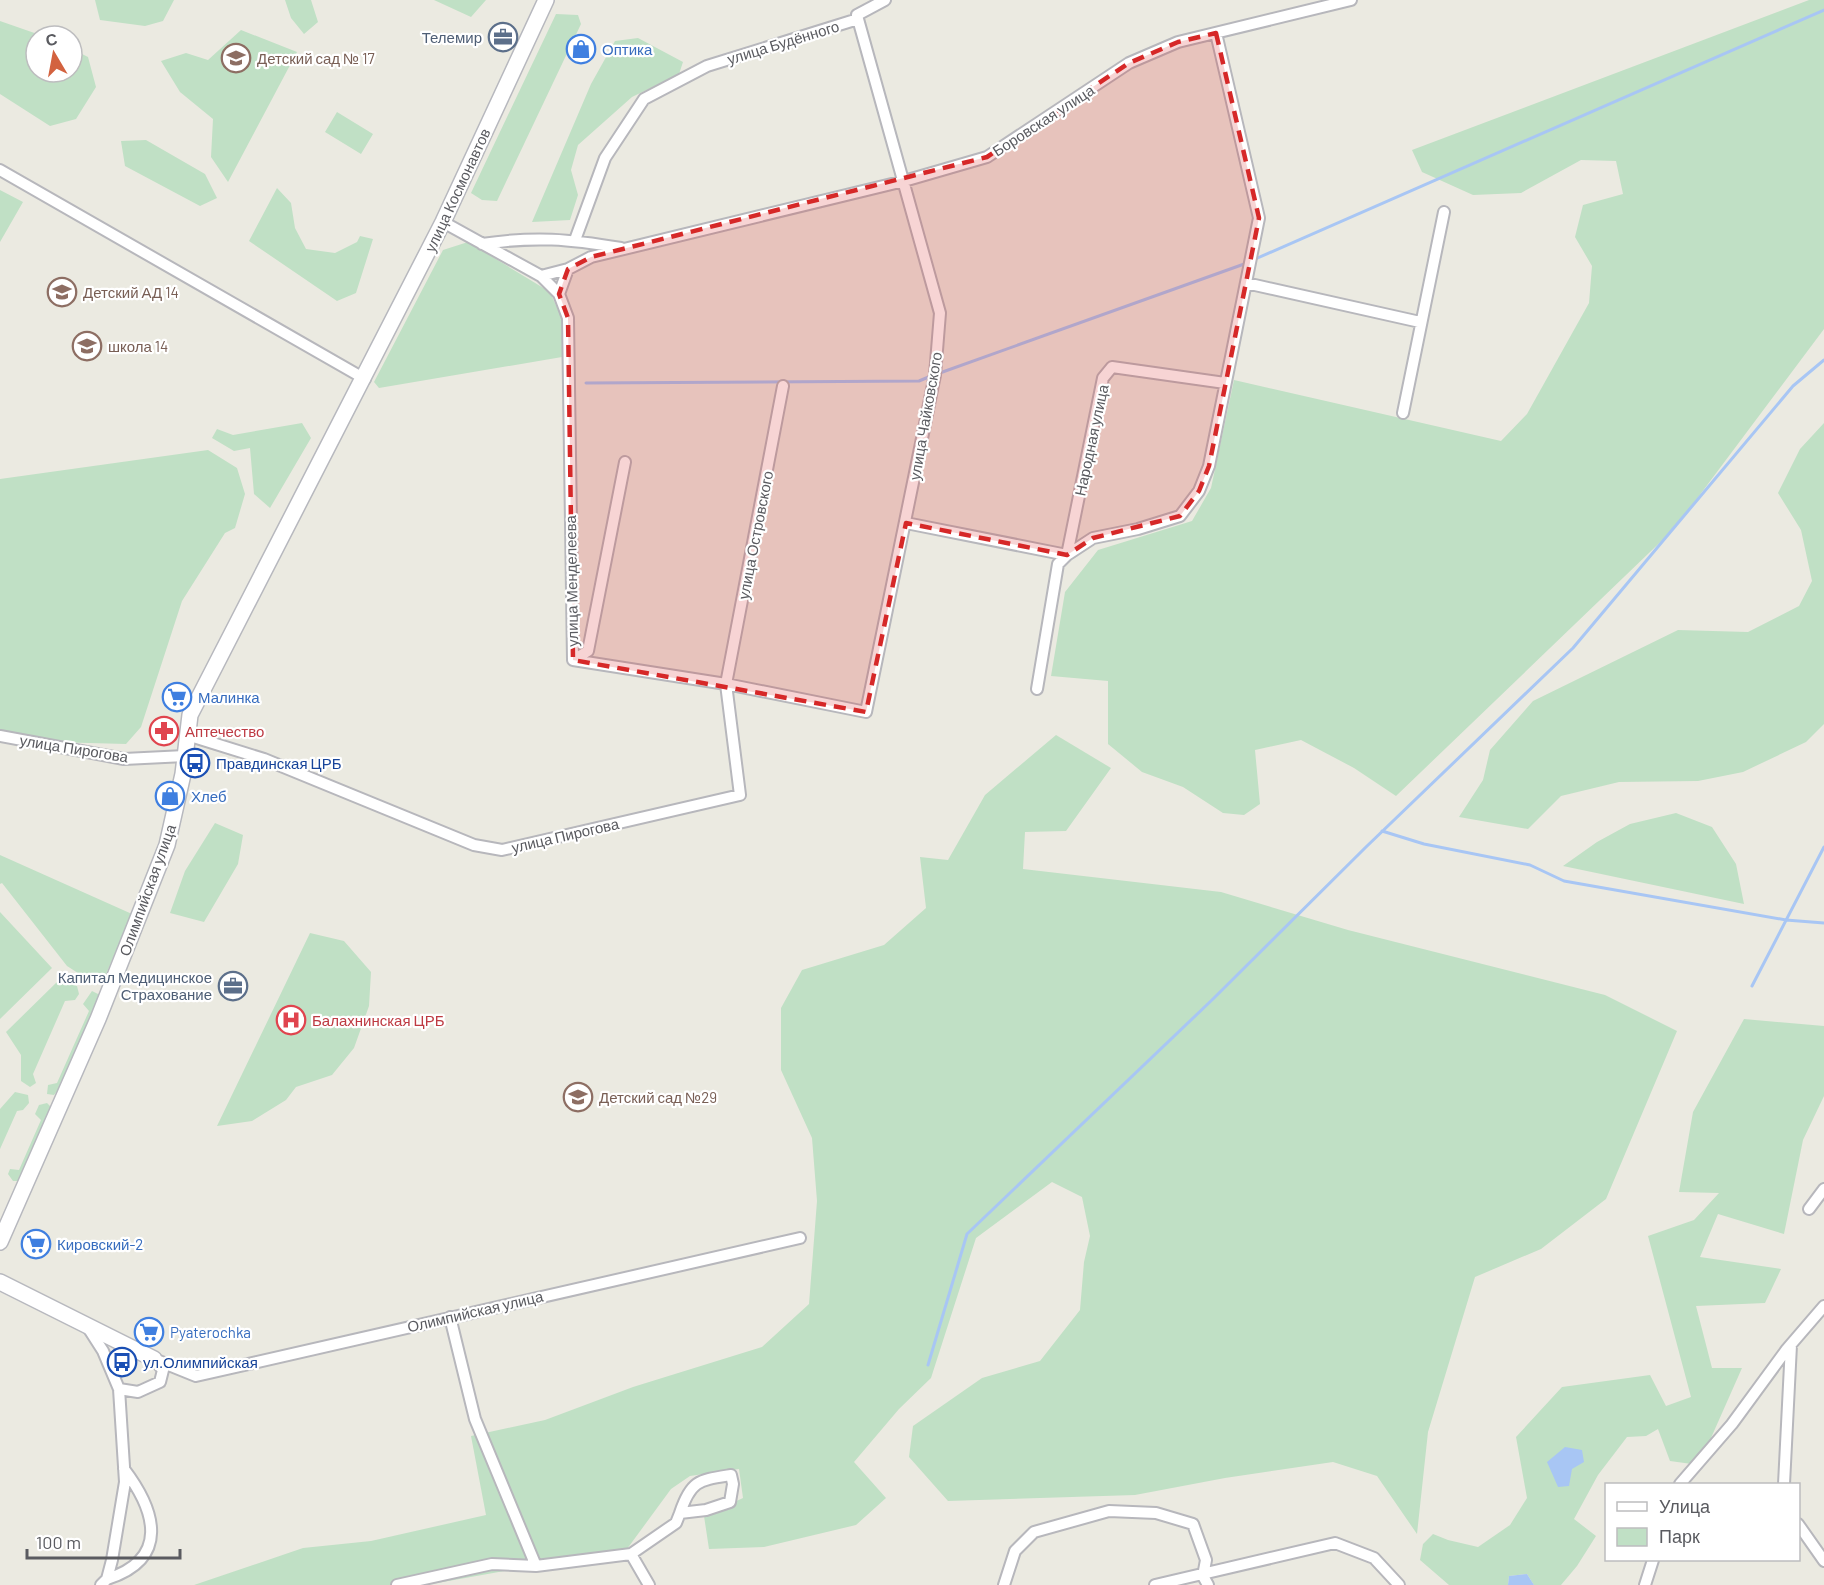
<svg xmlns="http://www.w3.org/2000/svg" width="1824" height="1585" viewBox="0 0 1824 1585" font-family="Barlow,sans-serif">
	<rect width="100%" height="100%" fill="#ebeae1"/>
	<path fill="#c0e0c5" d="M 95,0 L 174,0 L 163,21 L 145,26 L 100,20 Z
		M 285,0 L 311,0 L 318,22 L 304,34 L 291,18 Z
		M 434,0 L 486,0 L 471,17 Z
		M 1809,0 L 1824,0 L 1824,329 L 1675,528 L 1396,796 L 1354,768 L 1301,740 L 1255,750 L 1260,804 L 1244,815 L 1223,813 L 1183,787 L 1142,772 L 1108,744 L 1108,681 L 1051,676 L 1065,592 L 1098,550 L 1192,521 L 1211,488 L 1234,380 L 1501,441 L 1527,414 L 1589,303 L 1592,266 L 1575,237 L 1583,205 L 1623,194 L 1616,161 L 1581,160 L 1521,193 L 1473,195 L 1422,172 L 1412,150 Z
		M 556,14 L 578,15 L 581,24 L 497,201 L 482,200 L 471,193 Z
		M 0,21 L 43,36 L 36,36 L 36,72 L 72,72 L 72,49 L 88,57 L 96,87 L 76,119 L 50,126 L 0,94 Z
		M 241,30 L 297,52 L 228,182 L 211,157 L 213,119 L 180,92 L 161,61 L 186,53 L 208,60 Z
		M 638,38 L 683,62 L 679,74 L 632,97 L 578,145 L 571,170 L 578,195 L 570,220 L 532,222 L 591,84 L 615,41 Z
		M 337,112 L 373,134 L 361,154 L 325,132 Z
		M 146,140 L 205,174 L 217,198 L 200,206 L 125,166 L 121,141 Z
		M 277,188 L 291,203 L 295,228 L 306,249 L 335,253 L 357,242 L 360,236 L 373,239 L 356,293 L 337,301 L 249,241 Z
		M 0,190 L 23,202 L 0,242 Z
		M 468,242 L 550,292 L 562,319 L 562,357 L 379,388 L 374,382 L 443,250 Z
		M 302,423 L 311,438 L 270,508 L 254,494 L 250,448 L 234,451 L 212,438 L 217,429 L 233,435 Z
		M 1824,423 L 1824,724 L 1806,742 L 1743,772 L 1698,781 L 1619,782 L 1561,796 L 1528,829 L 1459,817 L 1483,780 L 1490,750 L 1533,701 L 1678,630 L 1748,632 L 1799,606 L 1812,581 L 1801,530 L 1778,493 L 1800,449 Z
		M 208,450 L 237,468 L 245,494 L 235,528 L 225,533 L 182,601 L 141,727 L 126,744 L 51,742 L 0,733 L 0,479 Z
		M 1056,735 L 1111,768 L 1066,831 L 1025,832 L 1023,869 L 1221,892 L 1348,930 L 1605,995 L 1677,1031 L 1606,1199 L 1541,1249 L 1475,1277 L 1428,1432 L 1417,1534 L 1377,1476 L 1333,1462 L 1225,1478 L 1135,1495 L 948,1501 L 909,1457 L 913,1426 L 982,1378 L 1040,1361 L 1080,1310 L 1084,1262 L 1090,1236 L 1082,1197 L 1052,1182 L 976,1238 L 931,1378 L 899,1409 L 854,1462 L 886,1498 L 856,1525 L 764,1547 L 709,1549 L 704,1516 L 743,1498 L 739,1469 L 690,1476 L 671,1489 L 627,1549 L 426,1585 L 194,1585 L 303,1548 L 371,1541 L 486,1515 L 471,1436 L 545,1420 L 633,1387 L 762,1347 L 809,1304 L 817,1201 L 812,1138 L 781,1070 L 781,1008 L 802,970 L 884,945 L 926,908 L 920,857 L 948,860 L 985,795 Z
		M 1676,813 L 1712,827 L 1736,864 L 1744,904 L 1563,866 L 1597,842 L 1630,824 Z
		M 215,823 L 243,835 L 238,864 L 204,922 L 170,913 L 185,871 Z
		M 0,855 L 132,914 L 103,981 L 95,984 L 67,966 L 2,883 L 0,884 Z
		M 0,912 L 52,968 L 0,1019 Z
		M 310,933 L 344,941 L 371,972 L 369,1006 L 354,1048 L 332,1075 L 296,1087 L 286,1100 L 252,1121 L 217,1126 Z
		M 59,980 L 77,986 L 79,994 L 75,1000 L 65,1001 L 33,1074 L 36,1083 L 30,1087 L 21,1081 L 21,1055 L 6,1032 Z
		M 92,991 L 100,995 L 58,1090 L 54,1095 L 47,1094 L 48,1085 L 57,1083 L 89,1011 L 83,1004 Z
		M 1744,1019 L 1824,1026 L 1824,1096 L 1803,1140 L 1784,1234 L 1718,1214 L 1700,1257 L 1781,1269 L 1765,1303 L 1696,1306 L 1712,1368 L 1742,1368 L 1699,1465 L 1670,1461 L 1658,1429 L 1646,1436 L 1627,1437 L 1598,1475 L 1574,1519 L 1596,1536 L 1577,1566 L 1561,1585 L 1534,1585 L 1527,1574 L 1509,1576 L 1508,1585 L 1449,1585 L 1420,1560 L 1423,1544 L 1433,1534 L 1448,1540 L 1478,1547 L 1510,1525 L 1527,1498 L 1516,1437 L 1562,1387 L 1650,1375 L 1666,1406 L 1691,1397 L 1648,1236 L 1694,1220 L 1719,1193 L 1679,1192 L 1693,1112 Z
		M 15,1092 L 28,1095 L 29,1103 L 23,1110 L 17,1111 L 0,1149 L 0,1109 Z
		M 47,1103 L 51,1107 L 18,1181 L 13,1181 L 8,1174 L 10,1169 L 19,1170 L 41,1120 L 35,1114 L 39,1105 Z"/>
	<path fill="#a8c6f4" d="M 1565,1447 L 1582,1450 L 1584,1462 L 1572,1469 L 1569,1486 L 1558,1487 L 1547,1462 Z
		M 1527,1574 L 1534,1585 L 1508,1585 L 1509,1576 Z"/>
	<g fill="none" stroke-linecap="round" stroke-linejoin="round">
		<path stroke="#a8c6f4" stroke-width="3" d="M 1253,260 L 1824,10
			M 937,374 L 1247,263
			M 586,383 L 919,381 L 931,376
			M 1382,831 L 1424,844 L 1530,865 L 1564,881 L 1786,920 L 1824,923
			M 1752,986 L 1824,847
			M 928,1365 L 967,1234 L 1213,999 L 1366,847 L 1573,648 L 1793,386 L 1824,360"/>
		<g stroke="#b7b7bc" stroke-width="14">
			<path id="street" d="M 0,170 L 365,379
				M 443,222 L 541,276 L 568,269 L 591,257 L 904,181 L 987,157 L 1129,63 L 1178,42 L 1351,0
				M 575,240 L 605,158 L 644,99 L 707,66 L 858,19 L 857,15 L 885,0
				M 482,244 C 535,236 569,239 621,248
				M 541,276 L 559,294 L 568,318 L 573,660
				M 1246,283 L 1420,322
				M 559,294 L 568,269
				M 1403,413 L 1444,212
				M 906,523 L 1067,555 L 1093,538 L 1138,529 L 1180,516 L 1199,491 L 1209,466 L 1259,218 L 1216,33
				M 573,660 L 726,684 L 866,712 L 935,375 L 940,313 L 858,19
				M 573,660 L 588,651 L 625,462
				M 1037,689 L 1058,564 L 1067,555 L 1103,378 L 1112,367 L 1225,383
				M 187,735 L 264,759 L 474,845 L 502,850 L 740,795 L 726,684 L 783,386
				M 0,736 L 124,759 L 185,756
				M 1809,1209 L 1824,1189
				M 450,1317 L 475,1419 L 536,1566
				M 87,1326 L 103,1351 L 119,1389 L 138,1392 L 160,1382 L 163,1370 L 154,1359
				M 154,1359 L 196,1376 L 800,1238
				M 1680,1484 L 1732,1424 L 1787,1349 L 1824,1306
				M 1784,1484 L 1791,1345
				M 1798,1524 L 1824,1561
				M 631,1554 L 649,1585
				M 107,1579 C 170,1559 156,1511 124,1469
				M 101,1585 L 107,1579 L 112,1560 L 125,1482 L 119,1389
				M 397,1585 L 492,1564 L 536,1566 L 631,1554 L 676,1523 L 680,1513 L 706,1510 L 730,1502 L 733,1484 L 731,1475 C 699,1480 691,1480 680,1513
				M 1004,1585 L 1015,1551 L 1034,1532 L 1109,1511 L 1156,1513 L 1193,1524 L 1206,1560 L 1203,1576 L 1208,1585
				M 1155,1585 L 1335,1543 L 1374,1558 L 1399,1585
				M 1645,1585 L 1653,1560"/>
		</g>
		<g stroke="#b7b8be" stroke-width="18">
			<path id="secondary" d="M 0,1242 L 98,1019 L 167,845 L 183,774 L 190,715 L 443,222 L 546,0
				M 0,1282 L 154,1359"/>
		</g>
		<use href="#street" stroke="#fff" stroke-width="10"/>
		<use href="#secondary" stroke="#fff" stroke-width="15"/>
	</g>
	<path fill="#d62828" fill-opacity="0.2" stroke="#d62828" stroke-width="4.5" stroke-dasharray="12 8" stroke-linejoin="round" d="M 1216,33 L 1259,218 L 1209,466 L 1199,491 L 1180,516 L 1093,538 L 1067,555 L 906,523 L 866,712 L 573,660 L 568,318 L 559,294 L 568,269 L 591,257 L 987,157 L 1129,63 L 1178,42 Z"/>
	<defs>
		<g id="office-ring" transform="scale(1.5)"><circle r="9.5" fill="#fff" stroke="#5c6f8a" stroke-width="1.5"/><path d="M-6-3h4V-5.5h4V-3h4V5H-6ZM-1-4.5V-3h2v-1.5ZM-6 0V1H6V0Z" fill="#5c6f8a"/></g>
		<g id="shop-ring" transform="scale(1.5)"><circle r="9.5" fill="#fff" stroke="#3f7fe0" stroke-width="1.5"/><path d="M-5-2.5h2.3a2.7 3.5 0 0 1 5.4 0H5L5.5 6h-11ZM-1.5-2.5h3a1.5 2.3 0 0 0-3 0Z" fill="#3f7fe0"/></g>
		<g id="school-ring" transform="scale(1.5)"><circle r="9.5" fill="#fff" stroke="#8d6e63" stroke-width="1.5"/><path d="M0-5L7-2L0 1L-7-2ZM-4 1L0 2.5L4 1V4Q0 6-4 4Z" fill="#8d6e63"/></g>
		<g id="supermarket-ring" transform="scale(1.5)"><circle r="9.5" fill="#fff" stroke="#3f7fe0" stroke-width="1.5"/><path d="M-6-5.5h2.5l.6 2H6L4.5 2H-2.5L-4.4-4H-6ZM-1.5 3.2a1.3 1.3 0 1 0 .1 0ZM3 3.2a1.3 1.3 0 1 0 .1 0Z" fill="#3f7fe0"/></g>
		<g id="pharmacy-ring" transform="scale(1.5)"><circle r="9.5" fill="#fff" stroke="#e0444e" stroke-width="1.5"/><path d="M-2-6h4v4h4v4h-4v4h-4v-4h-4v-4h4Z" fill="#e0444e"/></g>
		<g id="bus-ring" transform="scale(1.5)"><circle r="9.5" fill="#fff" stroke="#1a4fb4" stroke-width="1.5"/><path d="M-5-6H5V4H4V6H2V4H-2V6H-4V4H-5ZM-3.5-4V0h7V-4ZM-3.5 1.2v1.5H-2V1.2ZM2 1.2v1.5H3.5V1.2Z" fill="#1a4fb4"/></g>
		<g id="hospital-ring" transform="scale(1.5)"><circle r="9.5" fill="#fff" stroke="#e0444e" stroke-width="1.5"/><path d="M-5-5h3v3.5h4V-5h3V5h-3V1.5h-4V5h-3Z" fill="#e0444e"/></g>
	</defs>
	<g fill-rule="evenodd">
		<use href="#office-ring" x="503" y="37"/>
		<use href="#shop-ring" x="581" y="49"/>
		<use href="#school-ring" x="236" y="58"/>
		<use href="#school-ring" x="62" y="292"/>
		<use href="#school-ring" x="87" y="346"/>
		<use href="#supermarket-ring" x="177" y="697"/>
		<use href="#pharmacy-ring" x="164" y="731"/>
		<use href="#bus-ring" x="195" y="763"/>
		<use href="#shop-ring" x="170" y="796"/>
		<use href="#office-ring" x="233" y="986"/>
		<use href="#hospital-ring" x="291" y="1020"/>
		<use href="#school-ring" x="578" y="1097"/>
		<use href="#supermarket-ring" x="36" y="1244"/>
		<use href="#supermarket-ring" x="149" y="1332"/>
		<use href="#bus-ring" x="122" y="1362"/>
	</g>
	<g text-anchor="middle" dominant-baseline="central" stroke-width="4.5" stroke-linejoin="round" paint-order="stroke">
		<g font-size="15" fill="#4e5e75" stroke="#fff" text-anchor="end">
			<text x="482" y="37">Телемир</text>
			<text x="212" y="977">Капитал Медицинское<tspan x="212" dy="17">Страхование</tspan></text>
		</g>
		<g font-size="15" fill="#5a5b60" stroke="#fff">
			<text transform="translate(783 42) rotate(-17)">улица Будённого</text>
			<text transform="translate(1043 120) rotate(-33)">Боровская улица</text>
			<text transform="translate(457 190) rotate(-65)">улица Космонавтов</text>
			<text transform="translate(925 416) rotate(-80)">улица Чайковского</text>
			<text transform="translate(1091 440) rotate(-78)">Народная улица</text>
			<text transform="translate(755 535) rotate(-79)">улица Островского</text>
			<text transform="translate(571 581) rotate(-91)">улица Менделеева</text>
			<text transform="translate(74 748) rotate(9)">улица Пирогова</text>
			<text transform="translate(565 835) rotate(-13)">улица Пирогова</text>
			<text transform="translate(147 890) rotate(-70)">Олимпийская улица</text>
			<text transform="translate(475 1311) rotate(-13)">Олимпийская улица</text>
		</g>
		<g font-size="15" fill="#366cbe" stroke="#fff" text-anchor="start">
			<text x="602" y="49">Оптика</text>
			<text x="198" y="697">Малинка</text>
			<text x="191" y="796">Хлеб</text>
			<text x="57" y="1244">Кировский-2</text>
			<text x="170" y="1332">Pyaterochka</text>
		</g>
		<g font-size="15" fill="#785e54" stroke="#fff" text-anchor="start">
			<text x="257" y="58">Детский сад № 17</text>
			<text x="83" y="292">Детский АД 14</text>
			<text x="108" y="346">школа 14</text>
			<text x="599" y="1097">Детский сад №29</text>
		</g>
		<g font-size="15" fill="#be3a42" stroke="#fff" text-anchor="start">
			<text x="185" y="731">Аптечество</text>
			<text x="312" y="1020">Балахнинская ЦРБ</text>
		</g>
		<g font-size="15" fill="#164399" stroke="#fff" text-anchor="start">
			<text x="216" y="763">Правдинская ЦРБ</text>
			<text x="143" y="1362">ул.Олимпийская</text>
		</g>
	</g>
	<rect x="1605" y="1483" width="195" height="78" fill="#ffffff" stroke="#bdbdbf" stroke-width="1.5"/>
	<rect x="1617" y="1502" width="30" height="9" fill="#ffffff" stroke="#bdbdbf" stroke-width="1.5"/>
	<text x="1659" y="1513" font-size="18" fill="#5a5b60">Улица</text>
	<rect x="1617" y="1528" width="30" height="18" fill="#c0e0c5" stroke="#bdbdbf" stroke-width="1.5"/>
	<text x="1659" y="1543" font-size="18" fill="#5a5b60">Парк</text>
	<g transform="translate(54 54) rotate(350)"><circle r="28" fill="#ffffff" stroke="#bdbdbf" stroke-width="1.5"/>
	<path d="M0-4.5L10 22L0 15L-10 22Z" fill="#d3623f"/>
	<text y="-9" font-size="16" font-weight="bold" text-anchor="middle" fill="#5a5b60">С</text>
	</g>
	<path d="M27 1549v9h153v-9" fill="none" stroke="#5a5b60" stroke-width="3"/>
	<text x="36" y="1549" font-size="18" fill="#5a5b60" stroke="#ffffff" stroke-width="4.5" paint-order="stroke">100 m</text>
</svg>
